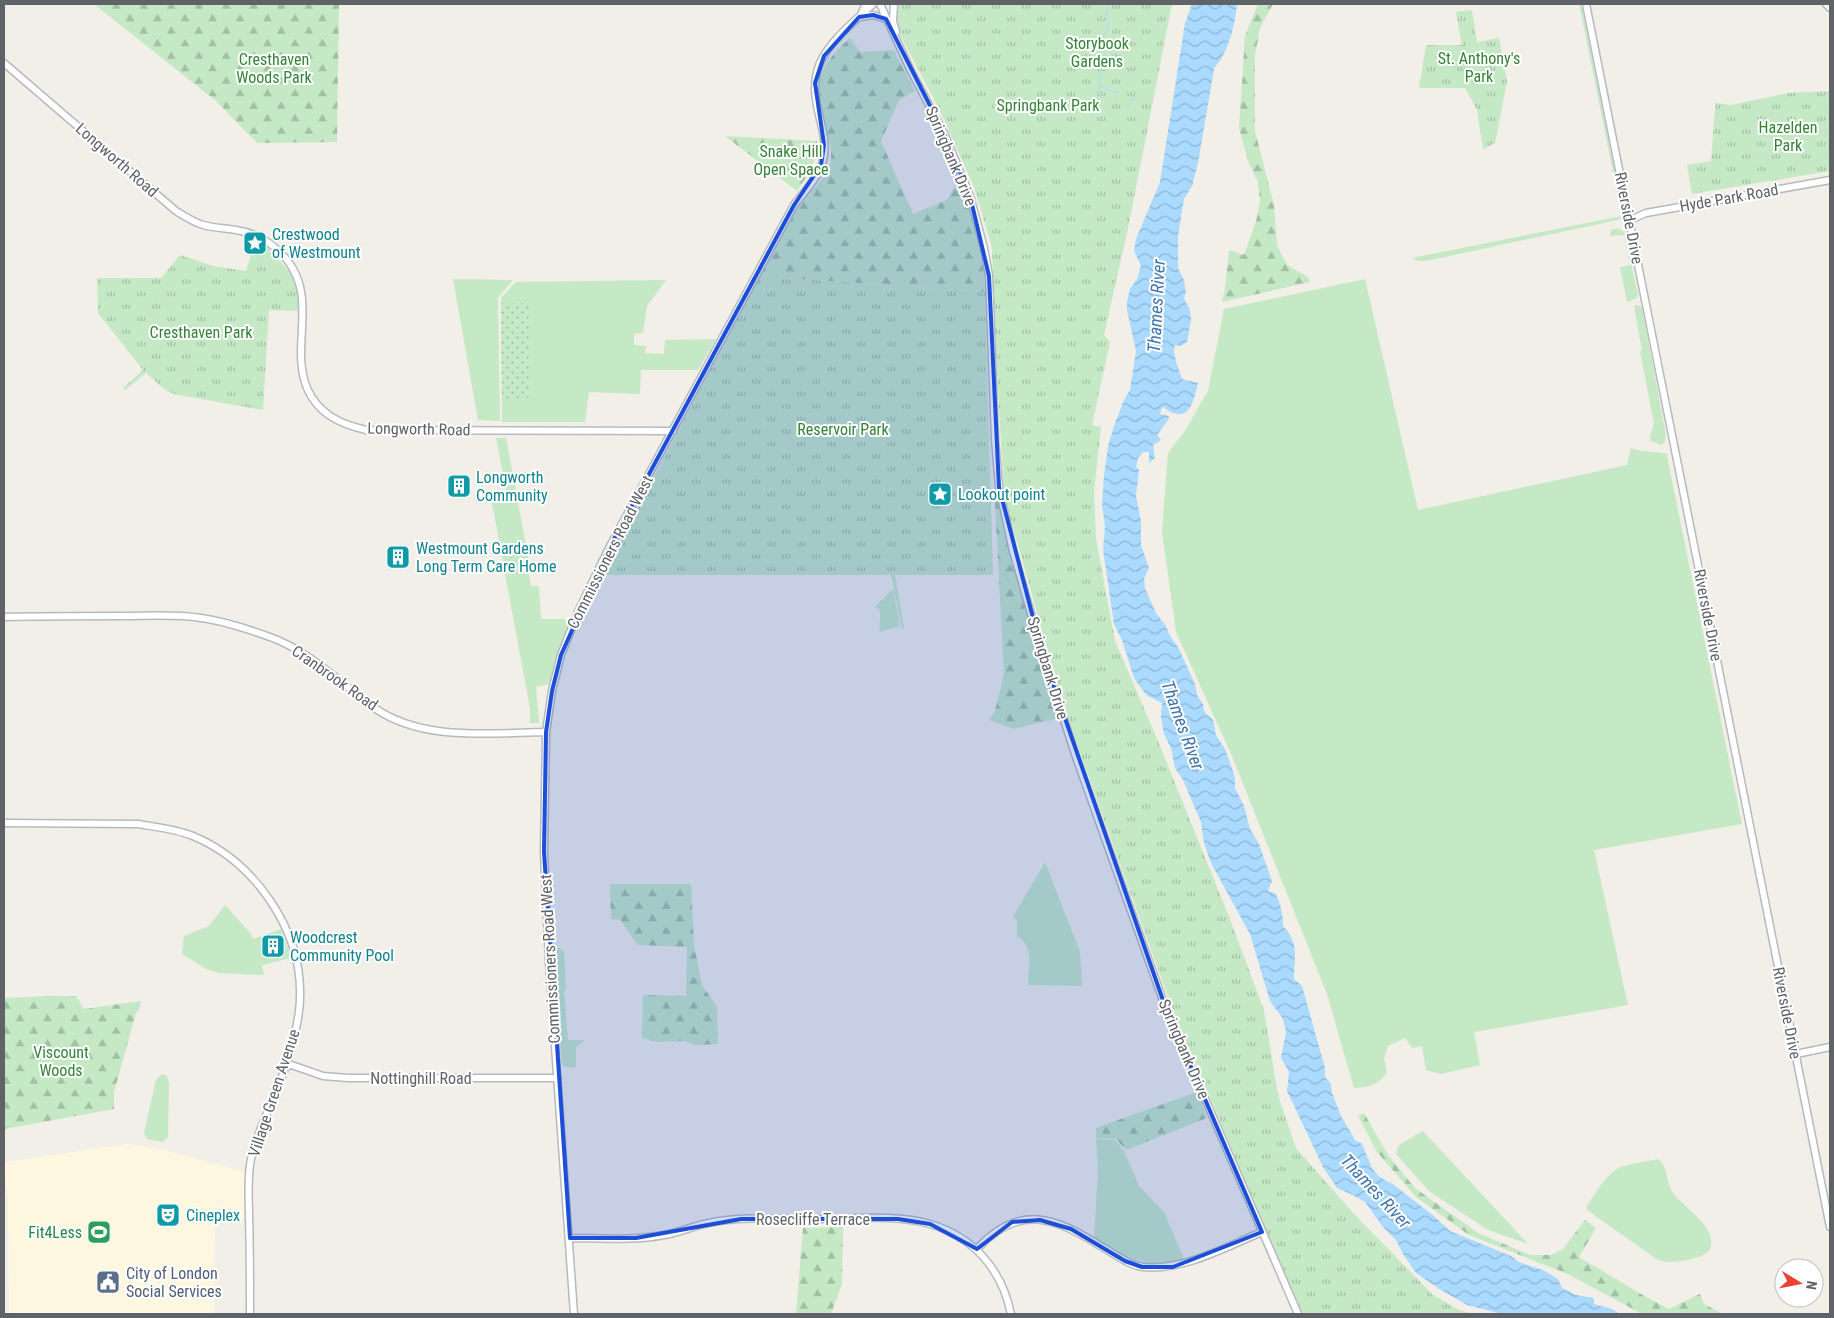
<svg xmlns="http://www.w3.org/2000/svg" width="1834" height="1318" viewBox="0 0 1834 1318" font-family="'Roboto Condensed',sans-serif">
	<defs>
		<pattern id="forest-firs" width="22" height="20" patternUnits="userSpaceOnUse" patternTransform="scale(1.25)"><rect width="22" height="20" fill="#c5e8c5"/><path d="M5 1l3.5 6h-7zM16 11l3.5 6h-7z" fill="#a3c0a4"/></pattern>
		<pattern id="park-tufts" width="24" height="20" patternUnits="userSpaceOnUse" patternTransform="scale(1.25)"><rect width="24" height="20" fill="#c5e8c5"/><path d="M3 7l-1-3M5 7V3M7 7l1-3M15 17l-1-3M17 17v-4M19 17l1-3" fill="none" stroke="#a3c0a4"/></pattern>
		<pattern id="garden-dots" width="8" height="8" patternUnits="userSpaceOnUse" patternTransform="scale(1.25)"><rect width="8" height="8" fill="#c5e8c5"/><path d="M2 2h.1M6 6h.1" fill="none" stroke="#a3c0a4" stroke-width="1.8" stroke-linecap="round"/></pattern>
		<pattern id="water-waves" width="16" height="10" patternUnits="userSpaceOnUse" patternTransform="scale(1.25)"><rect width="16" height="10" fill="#aadaff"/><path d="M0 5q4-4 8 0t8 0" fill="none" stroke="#8eb4d2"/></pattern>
	</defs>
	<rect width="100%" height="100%" fill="#f1efe8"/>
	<path fill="#fef7e0" d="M 126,1144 L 160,1149 L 245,1172 L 245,1219 L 215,1219 L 214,1314 L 9,1314 L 8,1201 L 4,1169 L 6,1162 Z"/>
	<path fill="#c5e8c5" d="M 1579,4 L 1581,4 L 1624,216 L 1622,219 L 1426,261 L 1418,261 L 1412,258 L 1622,216 Z
		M 1617,228 L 1624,232 L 1638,294 L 1637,298 L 1627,302 L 1620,267 L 1630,265 L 1624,235 L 1610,236 L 1611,230 Z
		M 453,279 L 513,280 L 498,298 L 500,421 L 478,420 Z
		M 1365,279 L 1418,510 L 1627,465 L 1631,448 C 1642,453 1663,451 1669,455 L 1667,456 L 1742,824 L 1594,850 L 1628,1005 L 1474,1032 L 1480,1065 L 1441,1074 L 1426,1070 L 1422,1046 L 1412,1048 L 1405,1038 L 1388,1046 L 1384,1058 L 1387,1073 C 1377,1085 1369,1088 1354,1088 L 1327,994 L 1232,756 L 1176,632 L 1162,532 L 1168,453 L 1187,428 L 1200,404 L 1208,391 L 1224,309 Z
		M 666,280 L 647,306 L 643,333 L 634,334 L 634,345 L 646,346 L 645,353 L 664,354 L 665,340 L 716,339 L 698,370 L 641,370 L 640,394 L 589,392 L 585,422 L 502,422 L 501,298 L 516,282 Z
		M 1638,305 L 1642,308 L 1666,435 L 1665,442 L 1661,445 L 1651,441 L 1650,436 L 1654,424 L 1640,351 L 1642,350 L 1634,306 Z
		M 496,438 L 506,438 L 528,556 L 527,564 L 531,586 L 539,586 L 541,619 L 565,619 L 570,624 L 549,684 L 536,687 L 539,723 L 530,723 L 530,708 L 491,498 L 507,494 Z
		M 893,589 L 900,626 L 880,632 C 878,625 882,617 879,609 L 874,608 Z
		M 1045,862 L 1080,952 L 1082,986 L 1028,985 C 1028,971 1035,943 1017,937 L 1017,920 L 1013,917 Z
		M 225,905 L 251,934 L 253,939 L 281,929 L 291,958 L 262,965 L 264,975 L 219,973 L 206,969 L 182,954 L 184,936 L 209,926 Z
		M 556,948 L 560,948 L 564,952 L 566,990 L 564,991 L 568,1040 L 585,1040 L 576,1047 L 576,1066 C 573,1069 566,1068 562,1065 L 553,951 Z
		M 162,1074 C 168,1075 168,1078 169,1084 L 168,1137 L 163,1142 L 147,1139 L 144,1133 L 156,1080 Z
		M 1423,1131 L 1528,1244 L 1488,1230 L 1429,1191 L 1396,1154 L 1399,1145 Z
		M 1096,1139 L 1115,1140 L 1124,1151 L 1139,1186 L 1164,1212 L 1184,1259 C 1146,1272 1126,1257 1094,1239 L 1098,1171 Z
		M 1657,1159 C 1668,1164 1666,1183 1673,1193 C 1684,1208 1718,1227 1710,1249 C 1707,1258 1675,1263 1666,1262 C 1662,1261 1658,1260 1655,1258 L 1587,1210 L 1587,1206 C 1596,1193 1606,1173 1621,1167 C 1633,1163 1646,1162 1657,1159 Z"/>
	<path fill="url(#forest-firs)" d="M 94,4 L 339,4 L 337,142 L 257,143 L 216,101 Z
		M 1258,4 L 1273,4 L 1260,28 L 1255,55 L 1255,131 L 1274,205 L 1277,245 L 1287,265 L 1308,277 L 1310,282 L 1222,302 L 1225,288 L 1229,250 L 1244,255 L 1256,221 L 1260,202 L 1258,182 L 1248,161 L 1239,128 L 1245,36 Z
		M 850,38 L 860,52 L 894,50 L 915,91 L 899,100 L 881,141 L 913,214 L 947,200 L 958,181 C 973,216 984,254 985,292 L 760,276 C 773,252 785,225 801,202 C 810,190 825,181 830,166 C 834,150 828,136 823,122 C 809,84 823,62 850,38 Z
		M 725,136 L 817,141 C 817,162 809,174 797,191 Z
		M 997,500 L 1035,641 L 1059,718 L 1014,729 L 989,720 L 995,711 L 1004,674 L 995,503 Z
		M 610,884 L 691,884 L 694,945 L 702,985 L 717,1007 L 718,1044 L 696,1045 L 685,1041 L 658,1042 L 642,1038 L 643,995 L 686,996 L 687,947 L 638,945 L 620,920 L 611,919 Z
		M 49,996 L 76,996 L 84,1009 L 141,1001 L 139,1010 L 136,1013 L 114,1092 L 114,1109 L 4,1129 L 4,998 Z
		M 1197,1092 L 1207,1118 L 1126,1150 L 1116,1139 L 1096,1138 L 1096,1128 Z
		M 1364,1113 L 1388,1155 L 1415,1188 L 1478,1233 L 1530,1255 L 1551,1255 L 1563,1249 L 1585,1220 L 1596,1228 L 1579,1257 L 1646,1297 L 1669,1309 L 1700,1294 L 1704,1304 L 1723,1314 L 1642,1314 L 1568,1274 L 1469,1235 L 1416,1197 L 1377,1152 L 1358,1116 Z
		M 843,1227 L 842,1284 L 831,1314 L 796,1314 L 803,1228 Z"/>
	<path fill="url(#park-tufts)" d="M 896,4 L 1172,4 L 1127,233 L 1104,335 L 1110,342 L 1092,425 L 1101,427 L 1094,490 L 1096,539 L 1115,641 L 1155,734 L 1228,914 L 1264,1010 L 1278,1095 L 1296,1148 L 1354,1214 L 1433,1295 L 1459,1310 L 1473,1314 L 1303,1314 L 1290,1287 L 1171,1005 L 1065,712 L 1004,496 L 994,317 L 992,248 L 974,187 L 940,111 L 897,29 Z
		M 1472,10 L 1477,42 L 1499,38 L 1507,81 L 1495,143 L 1483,149 L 1477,110 L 1465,88 L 1419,88 L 1426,45 L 1462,45 L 1456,12 Z
		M 1830,91 L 1830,171 L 1692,194 L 1687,165 L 1711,161 C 1713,141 1713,123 1716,103 L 1731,105 L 1789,93 Z
		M 257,236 L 296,279 L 301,301 L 300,311 L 269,310 L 263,410 L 173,394 L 164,389 L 146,373 L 125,390 L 123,388 L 143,370 L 98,313 L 97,278 L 161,278 L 180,255 L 213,266 L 246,271 Z
		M 760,276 L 985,292 L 993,575 L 895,575 L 904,628 L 902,629 L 891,575 L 602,575 Z"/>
	<path fill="url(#garden-dots)" d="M 501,303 L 529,303 L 529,398 L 502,398 Z"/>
	<path fill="url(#water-waves)" d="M 1192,4 L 1237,4 C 1235,22 1231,42 1221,59 C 1219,62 1216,65 1214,69 L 1198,163 L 1192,186 L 1184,199 L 1178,236 L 1178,268 L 1184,280 L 1186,293 L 1184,298 L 1190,310 L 1191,320 L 1187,342 L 1181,346 L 1175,345 L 1174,351 L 1176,362 L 1182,379 L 1198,383 C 1195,394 1192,417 1177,414 C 1170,413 1167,409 1162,407 L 1160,414 L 1169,416 L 1168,420 L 1157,435 L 1161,440 L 1153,445 L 1155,458 L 1149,463 L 1149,452 L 1143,452 L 1138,458 L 1136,467 L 1139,470 L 1136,496 L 1141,521 L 1141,545 L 1149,568 L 1144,579 L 1145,588 L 1156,613 L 1166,626 L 1170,636 L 1178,647 L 1195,684 L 1197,695 L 1203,704 L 1204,711 L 1213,720 L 1216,735 L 1225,749 L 1231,765 L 1235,778 L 1235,788 L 1244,806 L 1250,829 L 1259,844 L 1272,881 L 1268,891 L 1275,893 C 1281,904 1283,914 1283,926 C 1300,943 1294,957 1294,979 L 1302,986 L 1325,1068 L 1325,1077 L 1331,1084 L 1332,1093 L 1341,1116 L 1355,1140 L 1362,1144 L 1372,1168 L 1378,1176 L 1394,1185 L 1434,1216 L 1450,1231 L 1511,1256 L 1519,1262 L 1543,1270 L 1558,1279 L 1562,1288 L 1576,1295 L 1594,1298 L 1594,1304 L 1612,1309 L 1620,1314 L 1502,1314 L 1467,1305 L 1441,1290 L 1416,1273 L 1403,1254 L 1396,1240 L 1383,1227 L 1365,1202 L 1353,1195 L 1337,1188 L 1323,1167 L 1287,1091 L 1289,1072 L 1281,1058 L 1286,1032 L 1283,1019 L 1270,1001 L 1250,934 L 1211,863 L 1204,843 L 1201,822 L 1183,780 L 1175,768 L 1171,748 L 1164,734 L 1161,717 L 1162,703 L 1146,695 L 1134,678 L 1122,640 L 1114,624 L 1103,550 L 1105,526 L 1102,505 L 1104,475 L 1108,446 L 1114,426 L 1124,400 L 1130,390 L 1136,351 L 1127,310 L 1127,302 L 1130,289 L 1137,279 L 1141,266 L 1134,251 L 1136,239 L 1160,182 L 1185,23 Z"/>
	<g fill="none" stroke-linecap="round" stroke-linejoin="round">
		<path stroke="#aadaff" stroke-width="1" d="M 1105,61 L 1102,39 L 1108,29 L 1106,13 L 1109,5
			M 1102,87 L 1117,93
			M 1128,106 L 1130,103 L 1133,95
			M 1092,114 C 1095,110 1094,106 1096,102 C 1101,91 1099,81 1102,69"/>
		<g stroke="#b6babf" stroke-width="9">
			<path id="secondary" d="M 880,4 L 910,69 L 944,133 L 970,196 L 984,248 L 989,276 L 995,439 L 999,487 L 1013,551 L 1042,652 L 1077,760 L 1165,1006 L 1298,1314
				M 894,4 L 893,21 L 896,32
				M 1586,4 L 1830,1227
				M 1826,4 L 1830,8
				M 861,14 L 866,4
				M 860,17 L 873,15 L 886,19
				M 4,63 L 176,211 C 184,216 193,222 203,225 C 214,228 225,228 236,230 C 257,233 274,244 287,260 C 318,298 290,347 307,388 C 318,414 340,424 366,430 L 673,431
				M 1630,220 L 1646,213 L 1830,180
				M 4,617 C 43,616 82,616 121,616 C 148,616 175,614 201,618 C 224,621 248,629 270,637 C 311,652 339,682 373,707 C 422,742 490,733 546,732
				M 4,823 L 138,824 C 156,827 176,829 193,836 C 255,862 302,930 300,997 C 300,1011 297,1025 294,1038 C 285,1080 261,1118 251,1159 C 247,1177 249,1198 249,1216 C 250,1249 250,1281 250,1314
				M 1796,1054 L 1830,1047
				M 286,1063 L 323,1076 L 348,1078 L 558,1078
				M 570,1238 C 601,1238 633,1241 664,1235 C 679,1233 693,1226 708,1223 C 743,1216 781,1219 817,1219 C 852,1219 896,1214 930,1224 C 974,1237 1002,1270 1011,1314
				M 977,1249 C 1019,1203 1055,1217 1102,1247 C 1115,1254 1128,1265 1143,1267 C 1184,1271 1225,1247 1262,1232
				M 574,1314 L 549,962 L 544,852 L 546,732 L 552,691 L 561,655 L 578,612 L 607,552 L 794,205 C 804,192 817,179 822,164 C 833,130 804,102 820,63 C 831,39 855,21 873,4"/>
		</g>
		<use href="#secondary" stroke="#fff" stroke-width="6"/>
	</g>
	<path fill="#1d4ed8" fill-opacity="0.2" stroke="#1d4ed8" stroke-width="4" stroke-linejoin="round" d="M 873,15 L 886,19 L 944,133 L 970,196 L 989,276 L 999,487 L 1042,652 L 1165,1006 L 1262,1232 L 1173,1267 L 1142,1267 L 1125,1261 L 1071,1229 L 1040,1220 L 1012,1222 L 977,1249 L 930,1224 L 898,1219 L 741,1219 L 636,1238 L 570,1238 L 544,852 L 546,732 L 552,691 L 561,655 L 607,552 L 794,205 L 821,165 L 824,145 L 815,83 L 824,56 L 859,17 Z"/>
	<defs>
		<g id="sight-square" transform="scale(1.25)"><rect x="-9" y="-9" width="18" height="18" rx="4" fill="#0f9aa8" stroke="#fff"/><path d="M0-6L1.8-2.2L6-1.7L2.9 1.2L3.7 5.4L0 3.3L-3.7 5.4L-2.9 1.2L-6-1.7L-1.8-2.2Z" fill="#fff"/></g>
		<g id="building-square" transform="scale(1.25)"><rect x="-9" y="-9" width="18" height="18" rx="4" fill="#0f9aa8" stroke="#fff"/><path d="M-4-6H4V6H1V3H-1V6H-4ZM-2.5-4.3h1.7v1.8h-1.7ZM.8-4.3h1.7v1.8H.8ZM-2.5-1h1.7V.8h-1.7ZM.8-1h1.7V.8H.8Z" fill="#fff"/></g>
		<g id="theatre-square" transform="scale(1.25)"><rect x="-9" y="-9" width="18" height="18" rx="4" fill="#0f9aa8" stroke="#fff"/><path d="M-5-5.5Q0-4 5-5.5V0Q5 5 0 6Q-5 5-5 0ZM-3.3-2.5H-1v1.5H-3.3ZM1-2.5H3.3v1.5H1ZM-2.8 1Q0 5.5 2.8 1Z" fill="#fff"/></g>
		<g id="stadium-square" transform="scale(1.25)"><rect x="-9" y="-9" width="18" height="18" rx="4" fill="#2e9e5b" stroke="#fff"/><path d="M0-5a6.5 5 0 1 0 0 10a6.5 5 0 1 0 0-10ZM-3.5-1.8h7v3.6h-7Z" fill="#fff"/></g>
		<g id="civic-square" transform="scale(1.25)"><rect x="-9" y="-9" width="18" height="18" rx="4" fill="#5c6f8a" stroke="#fff"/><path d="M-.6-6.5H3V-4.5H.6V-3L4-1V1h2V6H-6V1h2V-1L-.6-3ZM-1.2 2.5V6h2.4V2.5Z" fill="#fff"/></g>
	</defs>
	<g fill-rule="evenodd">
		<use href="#sight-square" x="255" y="243"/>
		<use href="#building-square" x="459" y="486"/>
		<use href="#sight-square" x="940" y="494"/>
		<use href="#building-square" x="398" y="557"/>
		<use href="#building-square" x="273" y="946"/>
		<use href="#theatre-square" x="168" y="1215"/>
		<use href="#stadium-square" x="99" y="1232"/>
		<use href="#civic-square" x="108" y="1282"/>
	</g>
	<g text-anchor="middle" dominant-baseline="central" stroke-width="4" stroke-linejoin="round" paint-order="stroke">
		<g font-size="16" fill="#348238" stroke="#fff">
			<text x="1097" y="43">Storybook<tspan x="1097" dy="18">Gardens</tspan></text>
			<text x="1479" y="58">St. Anthony's<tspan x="1479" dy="18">Park</tspan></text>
			<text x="274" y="59">Cresthaven<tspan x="274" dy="18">Woods Park</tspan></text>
			<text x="1048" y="105">Springbank Park</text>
			<text x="1788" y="127">Hazelden<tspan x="1788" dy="18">Park</tspan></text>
			<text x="791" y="151">Snake Hill<tspan x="791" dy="18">Open Space</tspan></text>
			<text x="201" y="332">Cresthaven Park</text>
			<text x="843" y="429">Reservoir Park</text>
			<text x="61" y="1052">Viscount<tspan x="61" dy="18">Woods</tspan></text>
		</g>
		<g font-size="16" fill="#5f6368" stroke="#fff">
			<text transform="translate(951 156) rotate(67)">Springbank Drive</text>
			<text transform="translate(117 160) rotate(41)">Longworth Road</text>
			<text transform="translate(1729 198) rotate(-10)">Hyde Park Road</text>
			<text transform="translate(1629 218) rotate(79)">Riverside Drive</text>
			<text transform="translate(419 429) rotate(1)">Longworth Road</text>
			<text transform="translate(610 552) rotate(-63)">Commissioners Road West</text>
			<text transform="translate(1708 615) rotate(79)">Riverside Drive</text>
			<text transform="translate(1048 668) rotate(73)">Springbank Drive</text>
			<text transform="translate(335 678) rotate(35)">Cranbrook Road</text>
			<text transform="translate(550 959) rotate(-93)">Commissioners Road West</text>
			<text transform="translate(1787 1013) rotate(79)">Riverside Drive</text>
			<text transform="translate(1184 1049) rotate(67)">Springbank Drive</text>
			<text x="421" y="1078">Nottinghill Road</text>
			<text transform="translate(274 1093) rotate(-72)">Village Green Avenue</text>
			<text x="813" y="1219">Rosecliffe Terrace</text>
		</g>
		<g font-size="16" fill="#0d838f" stroke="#fff" text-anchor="start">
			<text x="272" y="234">Crestwood<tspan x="272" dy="18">of Westmount</tspan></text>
			<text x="476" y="477">Longworth<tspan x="476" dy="18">Community</tspan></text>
			<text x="958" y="494">Lookout point</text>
			<text x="416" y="548">Westmount Gardens<tspan x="416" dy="18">Long Term Care Home</tspan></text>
			<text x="290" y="937">Woodcrest<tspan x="290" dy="18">Community Pool</tspan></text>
			<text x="186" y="1215">Cineplex</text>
		</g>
		<g font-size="16" fill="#27864d" stroke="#fff" text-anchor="end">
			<text x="82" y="1232">Fit4Less</text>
		</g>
		<g font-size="16" fill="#4e5e75" stroke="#fff" text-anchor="start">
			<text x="126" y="1273">City of London<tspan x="126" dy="18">Social Services</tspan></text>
		</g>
		<g font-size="18" font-style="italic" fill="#4174aa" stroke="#fff">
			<text transform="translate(1156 306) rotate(-87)">Thames River</text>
			<text transform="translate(1183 725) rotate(70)">Thames River</text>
			<text transform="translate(1376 1191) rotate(47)">Thames River</text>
		</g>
	</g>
	<rect width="1834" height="1318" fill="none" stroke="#5f6368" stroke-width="10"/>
	<g transform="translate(1799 1283) rotate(100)"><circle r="24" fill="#ffffff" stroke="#bfc1c3"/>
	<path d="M0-4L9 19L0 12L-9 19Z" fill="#ea4335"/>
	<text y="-8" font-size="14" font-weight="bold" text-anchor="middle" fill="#5f6368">N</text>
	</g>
</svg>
